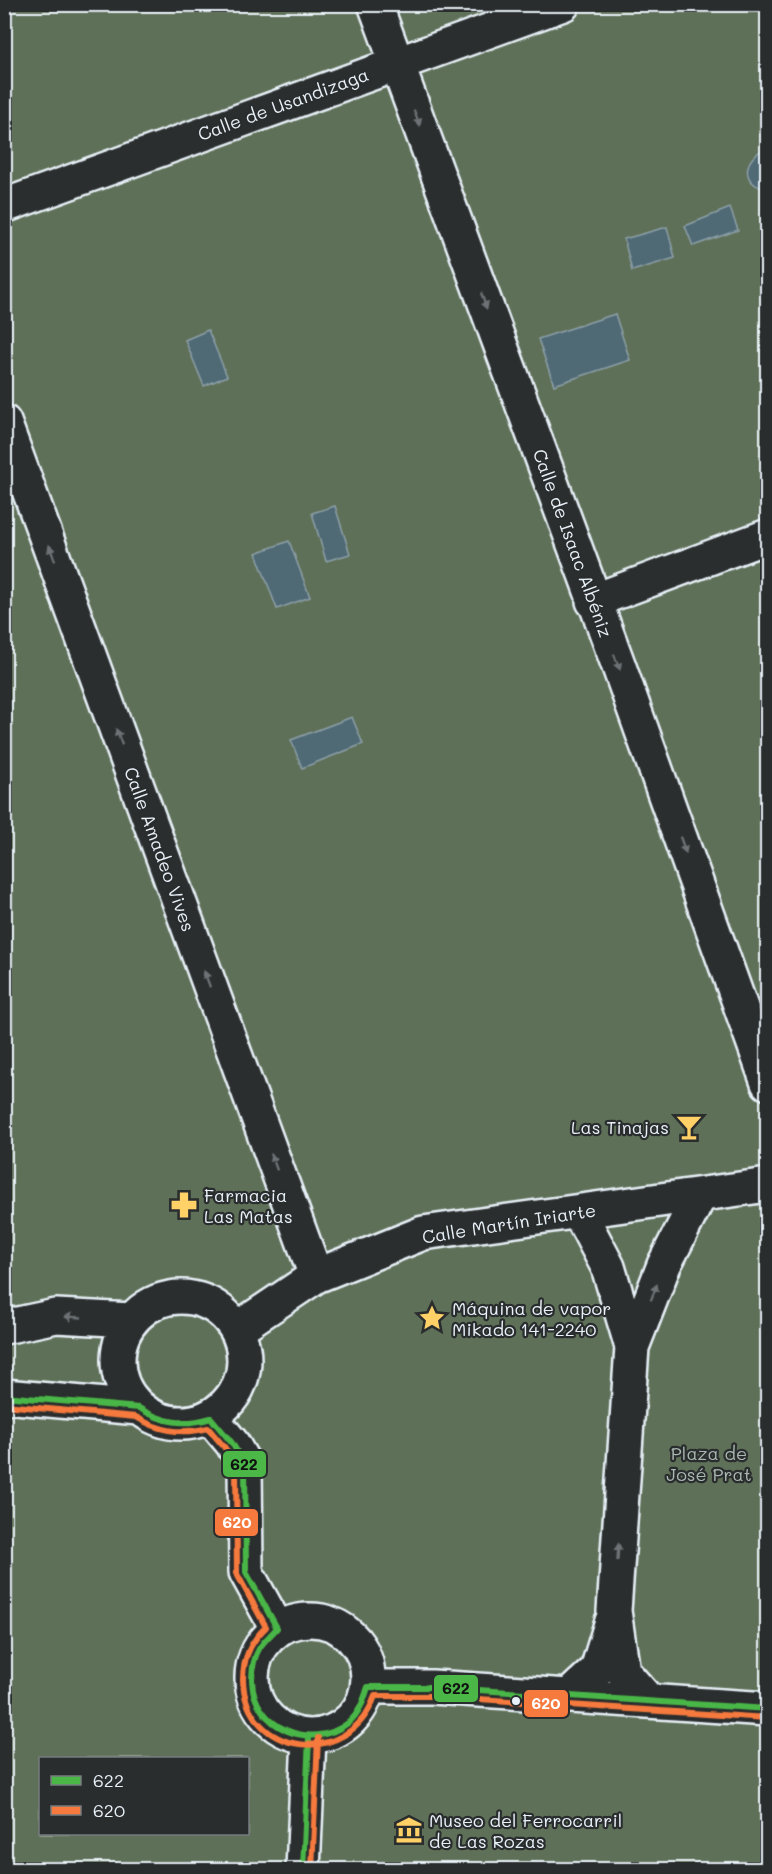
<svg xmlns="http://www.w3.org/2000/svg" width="772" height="1874" viewBox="0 0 772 1874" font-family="Mali,sans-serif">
	<rect width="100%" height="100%" fill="#2a2d2e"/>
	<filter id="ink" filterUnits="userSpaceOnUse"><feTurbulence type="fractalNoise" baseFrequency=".0167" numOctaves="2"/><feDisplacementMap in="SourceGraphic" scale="12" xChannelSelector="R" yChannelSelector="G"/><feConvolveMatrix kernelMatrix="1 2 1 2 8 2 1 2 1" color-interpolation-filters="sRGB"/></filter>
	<g filter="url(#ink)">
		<path fill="#5e7059" stroke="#a3b0a8" stroke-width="1.5" fill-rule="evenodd" d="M 5,5 L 767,5 L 767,1869 L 5,1870 ZM 40,1758 L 248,1758 L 248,1834 L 40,1834 Z"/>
		<path fill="#506a75" stroke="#8da0a9" stroke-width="1.5" d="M 767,148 L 768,148 L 767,189 C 739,184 743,157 767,148 Z
			M 730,208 L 738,230 L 693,246 L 685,226 Z
			M 667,227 L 675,258 L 632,271 L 624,239 Z
			M 615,314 L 630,360 L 554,385 L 538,339 Z
			M 208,330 L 227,376 L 204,386 L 185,340 Z
			M 335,506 L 350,554 L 326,561 L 312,513 Z
			M 289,541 L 310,597 L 277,609 L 256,553 Z
			M 352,717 L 363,744 L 302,768 L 291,740 Z"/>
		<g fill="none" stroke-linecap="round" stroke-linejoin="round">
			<g stroke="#e8f1f8" stroke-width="38">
				<path id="minor" d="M 375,4 L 618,664 L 768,1083
					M 4,206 L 563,4
					M 4,422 L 316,1276
					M 593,601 L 768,536
					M 579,1212 L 608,1267 L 632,1347
					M118 1360a63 63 0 1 1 126 0a63 63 0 1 1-126 0Z
					M 4,1327 L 56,1316 L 132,1320
					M 237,1329 L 316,1276 L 423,1233 L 768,1185
					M 4,1396 L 139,1408
					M 211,1418 L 232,1443 L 245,1465 L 246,1572 L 277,1628
					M252 1678a58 58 0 1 1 116 0a58 58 0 1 1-116 0Z
					M 368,1687 L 432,1687 L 768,1709
					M 570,1695 L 597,1670 L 612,1621
					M 649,1701 L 623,1672 L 614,1611 L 632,1347 L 664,1265 L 700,1195
					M 303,1870 L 309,1738"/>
			</g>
			<use href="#minor" stroke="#2a2d2e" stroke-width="33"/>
			<g stroke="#2a2d2e" stroke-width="10">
				<path id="bus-1" d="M 4,1396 L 139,1408 C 163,1423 184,1426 211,1418 L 232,1443 L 245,1465 L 246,1572 L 277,1628 C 271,1635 263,1641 259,1649 C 253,1659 252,1669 252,1680 C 253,1728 311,1752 348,1723 C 359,1714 364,1700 368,1687 L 432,1687 L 768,1709
					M 303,1870 L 309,1738"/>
			</g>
			<g stroke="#2a2d2e" stroke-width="10">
				<path id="bus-2" d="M 4,1405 L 136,1417 C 159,1431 181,1435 208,1428 L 225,1448 L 236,1467 L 237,1574 L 266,1627 C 251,1641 243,1658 243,1679 C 244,1756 349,1770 375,1696 L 432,1696 L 767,1718
					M 312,1870 L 318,1738"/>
			</g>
			<use href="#bus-1" stroke="#4ab747" stroke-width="6"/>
			<use href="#bus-2" stroke="#f6793e" stroke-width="6"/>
		</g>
		<defs><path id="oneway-solid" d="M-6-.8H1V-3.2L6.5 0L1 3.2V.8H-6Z" transform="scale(1.5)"/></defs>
		<g fill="#6c7275">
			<use href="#oneway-solid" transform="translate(417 118) rotate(69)"/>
			<use href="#oneway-solid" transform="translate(484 301) rotate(70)"/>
			<use href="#oneway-solid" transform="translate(52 553) rotate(-110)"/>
			<use href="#oneway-solid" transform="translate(617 662) rotate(69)"/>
			<use href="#oneway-solid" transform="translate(119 737) rotate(-110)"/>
			<use href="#oneway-solid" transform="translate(683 845) rotate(70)"/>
			<use href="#oneway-solid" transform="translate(207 979) rotate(-110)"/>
			<use href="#oneway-solid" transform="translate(274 1162) rotate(-110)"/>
			<use href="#oneway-solid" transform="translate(654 1292) rotate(-69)"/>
			<use href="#oneway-solid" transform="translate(73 1317) rotate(-177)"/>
			<use href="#oneway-solid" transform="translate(618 1552) rotate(-86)"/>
		</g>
	</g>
	<defs>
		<g id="bar-bare" transform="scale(2.07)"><path d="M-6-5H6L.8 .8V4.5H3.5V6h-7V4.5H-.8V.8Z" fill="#ffd166" stroke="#2a2d2e" stroke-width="2.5" paint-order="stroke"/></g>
		<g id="pharmacy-bare" transform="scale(2.07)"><path d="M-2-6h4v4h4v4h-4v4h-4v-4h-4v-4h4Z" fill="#ffd166" stroke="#2a2d2e" stroke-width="2.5" paint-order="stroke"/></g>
		<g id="sight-bare" transform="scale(2.07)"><path d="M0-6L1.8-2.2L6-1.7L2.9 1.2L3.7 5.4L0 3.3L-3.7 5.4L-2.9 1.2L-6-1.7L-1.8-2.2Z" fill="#ffd166" stroke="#2a2d2e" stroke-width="2.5" paint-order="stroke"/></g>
		<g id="museum-bare" transform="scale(2.07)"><path d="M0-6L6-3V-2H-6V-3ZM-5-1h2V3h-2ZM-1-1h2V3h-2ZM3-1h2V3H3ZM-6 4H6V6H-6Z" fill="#ffd166" stroke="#2a2d2e" stroke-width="2.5" paint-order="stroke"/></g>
	</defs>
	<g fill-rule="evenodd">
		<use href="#bar-bare" x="689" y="1127"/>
		<use href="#pharmacy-bare" x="184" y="1205"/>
		<use href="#sight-bare" x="432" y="1318"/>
		<use href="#museum-bare" x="409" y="1830"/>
	</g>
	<circle fill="#e8f1f8" stroke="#2a2d2e" stroke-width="2" cx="516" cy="1701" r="5"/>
	<g text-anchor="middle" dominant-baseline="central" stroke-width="4.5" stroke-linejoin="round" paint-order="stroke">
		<g font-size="18" fill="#e8f1f8" stroke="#2a2d2e">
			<text transform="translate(283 104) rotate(-20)">Calle de Usandizaga</text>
			<text transform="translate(573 543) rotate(70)">Calle de Isaac Albéniz</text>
			<text transform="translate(160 849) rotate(70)">Calle Amadeo Vives</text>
			<text transform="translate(509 1223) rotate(-9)">Calle Martín Iriarte</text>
		</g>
		<g font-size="18" fill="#e8f1f8" stroke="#2a2d2e" text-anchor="start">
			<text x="669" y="1127" text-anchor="end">Las Tinajas</text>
			<text x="204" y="1195">Farmacia<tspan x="204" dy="21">Las Matas</tspan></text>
			<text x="452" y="1308">Máquina de vapor<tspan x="452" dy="21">Mikado 141-2240</tspan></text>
			<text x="429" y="1820">Museo del Ferrocarril<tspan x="429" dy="21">de Las Rozas</tspan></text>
		</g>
		<g font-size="18" fill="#aab7b0" stroke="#2a2d2e">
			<text x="709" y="1453">Plaza de<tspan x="709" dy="21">José Prat</tspan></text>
		</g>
	</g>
	<g stroke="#2a2d2e" stroke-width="2">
		<rect x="222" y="1450" width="45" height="28" rx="6" fill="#4ab747"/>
		<rect x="214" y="1508" width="45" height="29" rx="6" fill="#f6793e"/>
		<rect x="433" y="1674" width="46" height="29" rx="6" fill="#4ab747"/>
		<rect x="523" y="1689" width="46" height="29" rx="6" fill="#f6793e"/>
	</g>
	<g font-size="16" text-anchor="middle" font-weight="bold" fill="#fff">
		<text x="237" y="1528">620</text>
		<text x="546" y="1709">620</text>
	</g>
	<g font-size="16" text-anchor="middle" font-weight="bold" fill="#111">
		<text x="244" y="1470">622</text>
		<text x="456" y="1694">622</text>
	</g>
	<rect width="772" height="1874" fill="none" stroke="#2a2d2e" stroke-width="24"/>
	<rect x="12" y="12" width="748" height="1850" fill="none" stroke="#e8f1f8" stroke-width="2" filter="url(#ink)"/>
	<rect x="39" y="1757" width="210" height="78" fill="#2a2d2e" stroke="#767b7f" stroke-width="1.5"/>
	<rect x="51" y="1776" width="30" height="9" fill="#4ab747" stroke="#767b7f" stroke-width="1.5"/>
	<text x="93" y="1787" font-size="18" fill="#e8f1f8">622</text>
	<rect x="51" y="1806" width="30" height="9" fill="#f6793e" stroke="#767b7f" stroke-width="1.5"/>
	<text x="93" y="1817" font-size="18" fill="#e8f1f8">620</text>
</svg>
